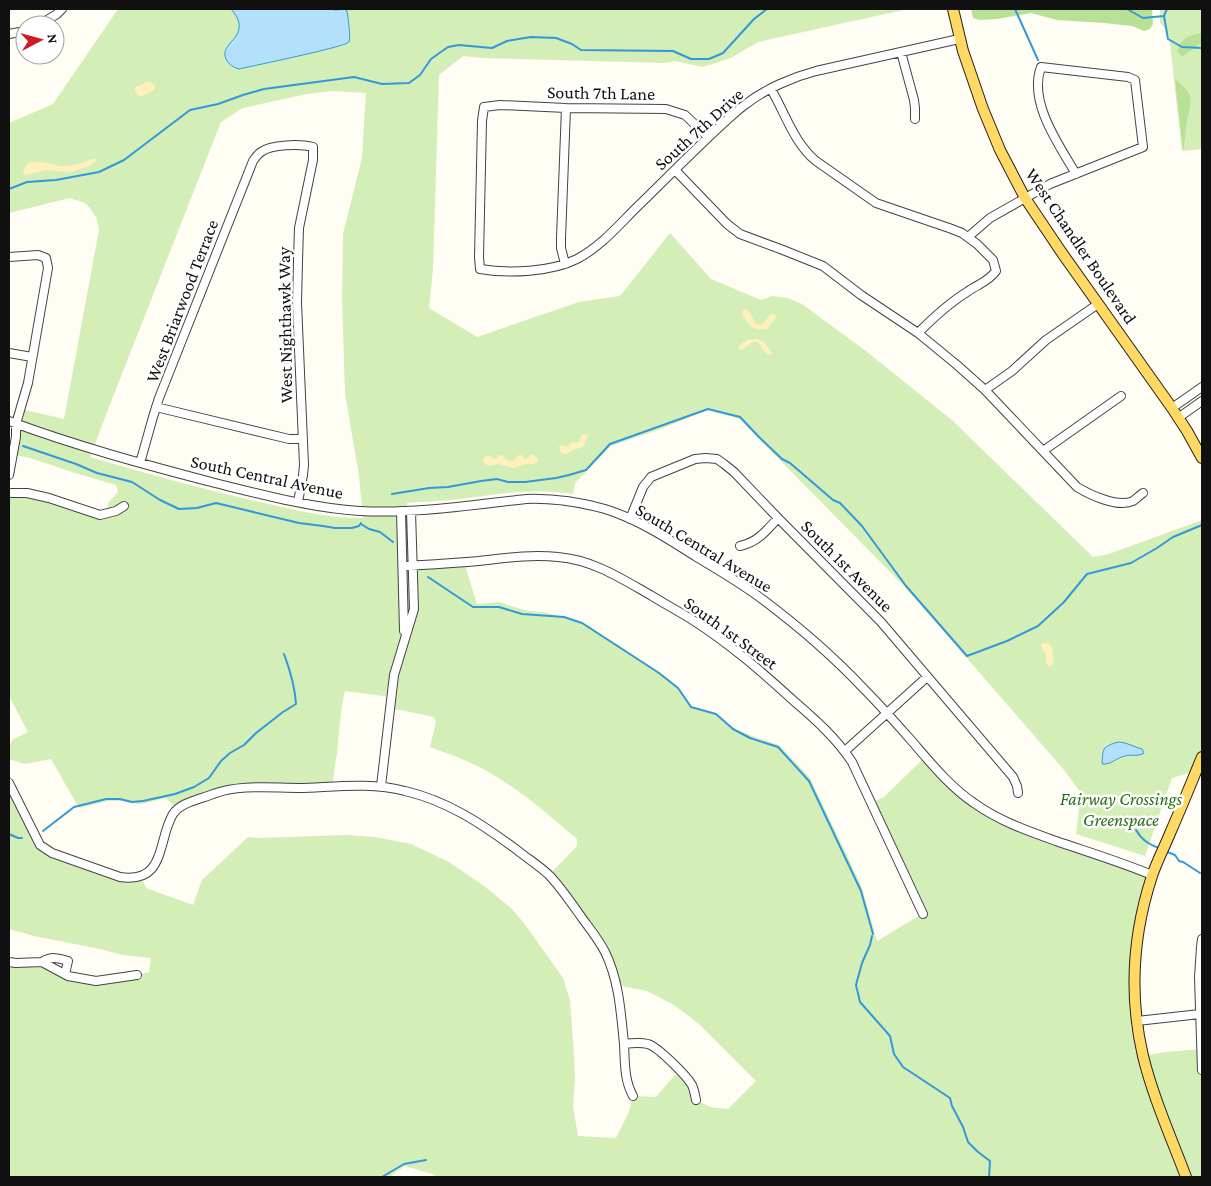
<svg xmlns="http://www.w3.org/2000/svg" width="1211" height="1186" viewBox="0 0 1211 1186" font-family="'Crimson Pro',serif">
	<rect width="100%" height="100%" fill="#fffdf4"/>
	<path fill="#d4eeb8" fill-rule="evenodd" d="M 118,9 L 908,9 L 758,42 L 731,58 L 703,67 L 675,61 L 665,63 L 483,58 L 463,56 L 439,75 L 433,269 L 429,308 L 477,337 L 579,302 L 620,296 L 670,233 L 711,279 L 761,300 L 772,296 L 788,298 L 802,304 L 866,351 L 953,421 L 1093,557 L 1109,554 L 1202,520 L 1202,757 L 1196,771 L 1172,778 L 1145,856 L 1076,834 L 1081,793 L 1064,770 L 905,587 L 758,438 L 740,419 L 707,410 L 658,430 L 611,446 L 575,483 L 573,494 C 534,487 493,495 453,500 C 438,501 422,502 407,503 L 406,521 L 408,566 L 464,562 L 477,604 L 499,602 L 524,610 L 547,613 L 567,618 L 586,624 L 662,674 L 680,689 L 693,708 L 717,715 L 735,729 L 757,738 L 779,745 L 810,778 L 861,885 L 877,941 L 922,914 L 871,803 L 884,797 L 925,757 L 987,812 L 1152,875 L 1135,968 L 1143,1056 L 1166,1052 L 1202,1049 L 1202,1177 L 437,1177 L 432,1174 L 405,1166 L 389,1177 L 9,1177 L 9,962 L 42,962 L 89,980 L 137,975 L 149,972 L 151,958 L 122,955 L 100,949 L 34,936 L 9,929 L 9,783 L 40,845 L 120,877 L 141,876 L 146,888 L 193,905 L 202,880 L 248,837 L 258,838 L 346,835 L 375,837 L 411,844 L 449,862 L 484,886 L 511,908 L 524,923 L 563,978 L 570,1000 L 574,1055 L 575,1080 L 573,1107 L 578,1136 L 616,1138 L 629,1112 L 633,1096 L 656,1097 L 674,1076 L 681,1072 L 697,1100 L 710,1107 L 728,1109 L 756,1081 L 699,1024 L 674,1005 L 647,991 L 616,985 L 605,952 L 549,875 L 577,846 L 577,839 C 549,815 519,789 487,771 C 469,761 449,754 430,747 L 436,722 L 434,717 L 401,710 L 389,710 L 391,697 L 345,691 C 340,712 339,733 337,754 C 335,765 333,775 333,786 L 239,788 L 177,809 L 166,798 L 141,804 L 131,803 L 123,801 L 108,801 L 79,808 L 51,759 L 25,764 L 9,759 L 9,749 L 12,740 L 28,732 L 9,696 L 9,493 L 108,513 L 108,503 L 118,492 L 116,485 L 72,472 L 30,458 L 15,455 L 25,410 L 64,419 L 99,230 L 97,219 L 90,208 L 85,203 L 70,198 L 9,213 L 9,123 L 53,104 ZM 332,91 L 366,93 L 362,158 L 343,234 L 342,298 L 345,393 L 359,476 L 363,518 C 330,519 296,510 264,503 C 206,490 148,474 90,457 L 109,407 L 221,122 L 243,108 L 307,94 Z
		M 1160,9 L 1202,9 L 1202,149 L 1182,151 L 1169,35 L 1165,28 L 1160,23 Z"/>
	<path fill="#b8e096" d="M 971,9 L 1152,9 L 1153,24 L 1150,29 L 1144,31 L 1132,26 L 1104,23 L 1057,20 L 1031,13 L 997,19 L 980,20 L 973,18 Z
		M 1200,33 L 1202,34 L 1202,45 L 1199,44 L 1182,57 L 1177,51 C 1183,37 1186,37 1200,33 Z
		M 1175,79 C 1181,84 1186,88 1189,94 C 1193,104 1187,117 1186,127 C 1185,135 1185,143 1183,151 Z"/>
	<path fill="#fff0bc" d="M 146,82 C 150,81 154,83 155,87 L 154,90 L 142,96 L 137,95 L 135,92 L 135,87 L 142,85 Z
		M 92,159 L 96,159 L 97,160 L 90,166 L 70,172 L 46,170 L 26,175 L 24,174 L 23,172 C 27,153 52,166 65,166 C 74,166 84,163 92,159 Z
		M 744,309 C 751,310 752,318 755,323 L 759,325 L 763,324 C 766,320 768,314 775,314 L 776,317 L 767,329 C 751,331 748,325 742,313 L 742,311 Z
		M 757,339 L 764,342 L 772,353 L 771,355 C 759,354 762,339 753,342 C 749,344 745,348 742,350 L 738,349 C 740,341 750,339 757,339 Z
		M 582,434 L 585,434 L 588,435 L 586,441 L 583,447 L 573,450 L 567,454 L 563,454 L 560,451 L 559,446 L 562,445 L 566,447 L 572,443 L 579,442 Z
		M 490,455 L 492,458 L 496,459 L 500,455 L 502,455 L 507,460 C 516,462 513,460 519,455 L 522,455 L 525,460 L 531,455 L 533,455 L 538,458 L 538,461 L 534,464 L 526,464 L 514,468 L 498,464 L 489,466 L 485,464 L 483,460 L 485,457 Z
		M 1043,643 L 1049,644 L 1053,648 L 1052,654 L 1054,662 L 1052,666 L 1048,666 L 1046,663 L 1046,655 L 1041,646 Z"/>
	<path fill="#b3e1fc" stroke="#3398d9" d="M 231,9 L 328,9 L 336,10 L 344,9 L 347,11 C 348,17 351,38 349,42 C 345,47 252,66 239,69 C 233,67 229,65 226,59 C 220,46 239,40 239,27 C 240,20 235,14 231,9 Z
		M 1118,742 C 1126,742 1134,747 1142,749 L 1144,753 C 1139,757 1131,754 1125,756 C 1116,758 1111,765 1102,764 C 1103,748 1102,747 1118,742 Z"/>
	<g fill="none" stroke-linecap="round" stroke-linejoin="round">
		<path stroke="#3398d9" stroke-width="2" d="M 1015,9 L 1038,60
			M 1127,9 L 1143,18 L 1164,16 L 1168,39 L 1182,47 L 1202,48
			M 1164,16 L 1167,9
			M 9,189 L 27,182 L 56,180 L 99,172 L 124,160 L 190,110 L 218,104 L 243,95 L 264,89 L 354,77 L 382,84 L 409,83 L 420,75 L 431,59 L 448,47 L 459,45 L 492,48 L 507,41 L 531,37 L 556,38 L 572,44 L 581,50 L 673,51 L 691,59 L 709,59 L 723,53 L 754,19 L 767,9
			M 23,446 L 76,464 L 97,473 L 132,482 L 160,500 L 179,509 L 197,508 L 216,503 L 299,523 L 323,526 L 335,528 L 352,528 L 359,526 L 361,523
			M 392,494 L 429,488 L 448,487 L 481,481 L 497,479 L 508,482 L 525,482 L 556,478 L 569,475 L 586,470 L 610,444 L 708,409 L 740,417 L 760,438 L 782,459 L 790,463 L 833,500 L 840,503 L 862,526 L 906,586 L 967,656 L 1007,641 L 1038,626 L 1064,602 L 1087,574 L 1131,563 L 1157,548 L 1173,537 L 1202,525
			M 361,524 L 369,529 L 380,532 L 393,542
			M 428,577 L 473,607 L 499,607 L 522,614 L 564,617 L 582,623 L 659,673 L 678,688 L 691,707 L 716,714 L 733,729 L 750,738 L 778,747 L 809,781 L 861,891 L 873,934
			M 1136,830 C 1142,840 1148,844 1159,848
			M 43,831 L 74,807 L 106,799 L 120,799 L 132,802 L 143,801 L 175,794 L 194,787 L 209,778 L 221,761 L 230,753 L 244,745 L 256,733 L 283,712 L 296,704 C 295,687 290,670 284,654
			M 9,834 L 18,838 L 22,838
			M 1165,851 L 1175,855 L 1179,861 L 1183,862 L 1200,873
			M 872,936 L 870,945 L 862,963 L 856,985 L 860,1002 L 890,1036 L 894,1054 L 903,1067 L 950,1098 L 952,1106 L 963,1127 L 968,1142 L 978,1152 L 990,1161 L 989,1177
			M 382,1177 L 404,1164 L 426,1160"/>
		<g stroke="#434343" stroke-width="10">
			<path id="minor" d="M 39,25 L 57,14 L 62,9
				M 9,34 L 25,31
				M 901,52 L 914,100 L 915,108 L 915,119
				M 771,89 C 785,113 794,143 816,161 L 876,203 L 949,228 L 962,233 L 977,244 L 993,260 L 996,271 C 988,282 978,284 967,292 C 949,303 933,318 918,333
				M 708,137 L 685,115 L 666,109 L 566,108 L 500,105 L 484,107 L 482,121 L 479,257 L 480,269 C 509,274 551,272 577,259 C 600,247 617,227 635,209 C 666,179 696,148 728,119 C 734,114 740,108 746,104 C 765,89 793,77 816,71 L 959,39
				M 675,170 L 727,224 L 740,234 L 783,250 L 823,266 L 861,295 L 918,333 L 957,365 L 985,390 L 1077,487 C 1090,495 1118,508 1133,501 C 1136,499 1140,495 1143,493
				M 968,237 L 990,218 L 1050,184 L 1143,147 L 1135,80 L 1128,77 L 1041,67 C 1028,102 1059,145 1076,174
				M 9,257 L 38,255 L 46,258 L 48,268 L 28,383 L 16,424 L 16,437 L 9,475
				M 565,264 L 561,248 L 561,238 L 566,108
				M 9,353 L 32,357
				M 985,390 L 1012,371 L 1046,340 L 1098,304
				M 156,407 L 289,439 L 303,439
				M 1172,408 L 1202,387
				M 1178,418 L 1202,401
				M 9,421 C 76,446 146,465 215,483 C 263,495 312,508 360,511 C 416,514 471,505 526,499 C 553,498 579,502 605,509 C 637,519 667,538 695,556 C 718,570 741,583 762,599 C 798,626 833,656 864,689 C 880,705 895,722 910,739 C 930,762 949,786 974,803 C 999,821 1028,831 1056,841 C 1088,852 1121,862 1152,875
				M 1043,451 L 1121,396
				M 140,463 L 153,417 L 159,398 L 253,161 C 255,158 258,154 261,152 C 271,144 301,144 313,147 L 313,160 L 299,228 L 298,261 L 297,303 L 304,465 L 303,475 L 298,502
				M 9,493 L 27,493 L 49,498 L 100,515 L 116,511 L 124,506
				M 401,511 L 404,631
				M 630,519 L 643,487 L 651,477 L 695,459 L 706,458 L 717,459 L 724,464 L 734,472 L 778,518 L 881,622 L 1013,777 L 1017,786 L 1018,793
				M 740,546 C 758,542 766,531 778,518
				M 403,566 C 428,565 454,563 479,561 C 505,558 532,554 558,557 C 594,560 622,579 652,596 C 665,604 678,611 691,619 C 729,643 762,672 795,702 C 816,720 837,739 852,762 L 923,914
				M 845,751 L 927,677
				M 9,783 L 40,845 L 52,853 L 120,877 C 156,882 158,859 166,831 C 168,825 170,819 173,814 C 181,802 201,799 213,794 C 240,784 271,788 299,788 C 335,787 370,782 405,791 C 448,801 482,824 517,850 C 528,859 540,866 550,876 C 562,889 572,904 582,918 C 590,929 599,940 605,952 C 619,980 621,1014 624,1044 C 625,1062 624,1080 633,1096
				M 381,786 L 394,675 L 414,609 L 411,511
				M 1202,939 L 1201,947 L 1199,977 L 1202,1070
				M 9,962 L 16,963 L 42,962 L 68,976 L 96,981 L 137,975
				M 42,962 C 51,956 58,958 68,961 L 65,974
				M 1137,1021 L 1200,1014
				M 624,1044 C 631,1043 640,1042 648,1044 C 658,1047 686,1075 692,1085 C 694,1089 695,1095 696,1100"/>
		</g>
		<g stroke="#212121" stroke-width="12">
			<path id="major" d="M 953,9 L 963,51 L 983,109 L 1000,150 L 1025,198 L 1062,253 L 1172,408 L 1187,431 L 1202,458
				M 1186,1177 C 1171,1137 1153,1097 1143,1056 C 1129,996 1133,934 1152,876 C 1157,861 1165,846 1171,831 C 1182,806 1192,781 1202,757"/>
		</g>
		<use href="#minor" stroke="#fff" stroke-width="8"/>
		<use href="#major" stroke="#ffd964" stroke-width="10"/>
	</g>
	<g text-anchor="middle" dominant-baseline="central" stroke-width="5" stroke-linejoin="round" paint-order="stroke">
		<g font-size="18" fill="#101010" stroke="#fff">
			<text transform="translate(601 93) rotate(1)">South 7th Lane</text>
			<text transform="translate(699 129) rotate(-42)">South 7th Drive</text>
			<text transform="translate(1081 246) rotate(56)">West Chandler Boulevard</text>
			<text transform="translate(182 301) rotate(-69)">West Briarwood Terrace</text>
			<text transform="translate(285 325) rotate(-91)">West Nighthawk Way</text>
			<text transform="translate(267 477) rotate(12)">South Central Avenue</text>
			<text transform="translate(704 548) rotate(31)">South Central Avenue</text>
			<text transform="translate(847 566) rotate(45)">South 1st Avenue</text>
			<text transform="translate(731 633) rotate(36)">South 1st Street</text>
		</g>
		<g font-size="18" font-style="italic" fill="#2b6f19" stroke="#fff">
			<text x="1121" y="799">Fairway Crossings<tspan x="1121" dy="21">Greenspace</tspan></text>
		</g>
	</g>
	<rect width="1211" height="1186" fill="none" stroke="#101010" stroke-width="20"/>
	<g transform="translate(40 40) rotate(84)"><circle r="24" fill="#ffffff" stroke="#9f9f9f"/>
	<path d="M0-4L9 19L0 12L-9 19Z" fill="#ce1a23"/>
	<text y="-8" font-size="14" font-weight="bold" text-anchor="middle" fill="#101010">N</text>
	</g>
</svg>
